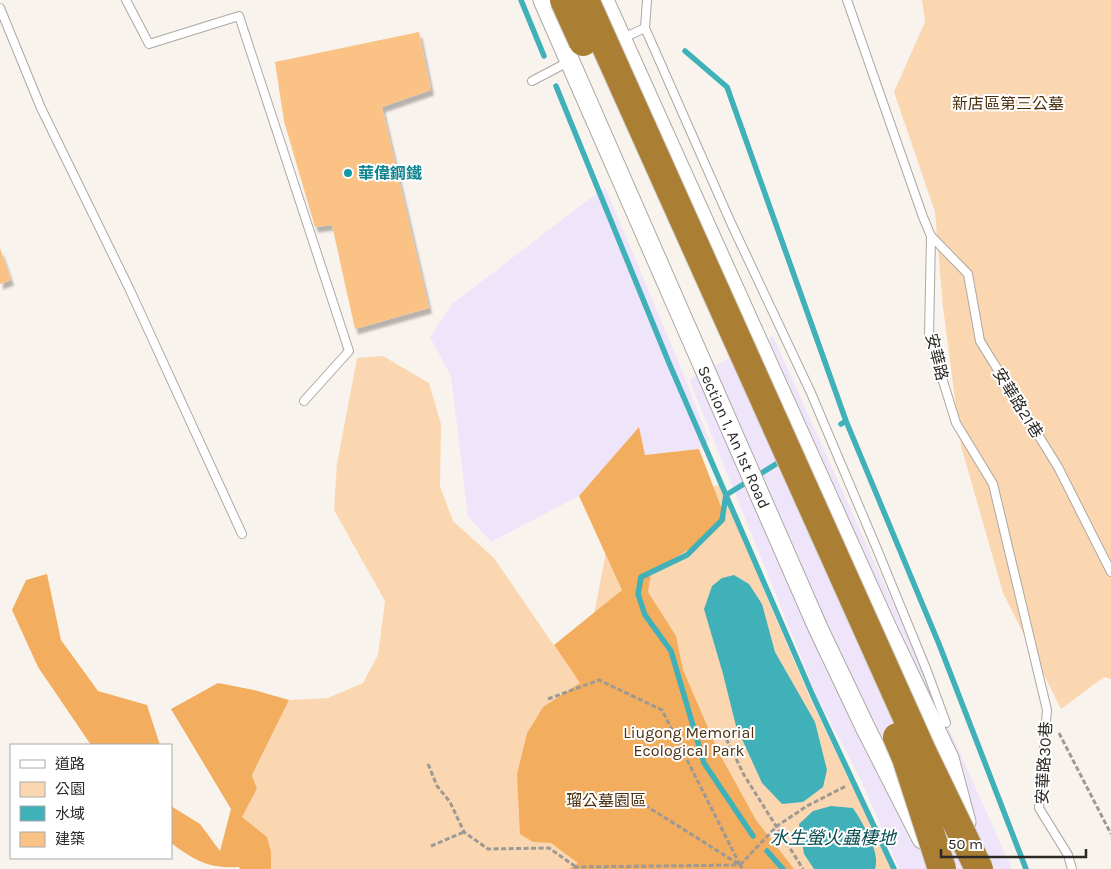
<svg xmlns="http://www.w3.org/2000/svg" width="1111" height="869" viewBox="0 0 1111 869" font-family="Karla,'Noto Sans TC',sans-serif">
	<defs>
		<filter id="shadow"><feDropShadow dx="3" dy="5.5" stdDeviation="1" flood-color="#0004"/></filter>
	</defs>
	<rect width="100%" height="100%" fill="#f9f3ed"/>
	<path fill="#efe5fa" d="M 605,187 L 682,370 L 709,440 L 699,449 L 645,455 L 639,428 L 579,496 L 491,542 L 468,516 L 451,376 L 430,337 L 452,304 Z
		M 773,336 L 1012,869 L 899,869 L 861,780 L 817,697 L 689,379 Z"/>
	<path fill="#fbd7b1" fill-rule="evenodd" d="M 922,0 L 1111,0 L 1111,679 L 1104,677 L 1061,709 L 1003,593 L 961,446 L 943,307 L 935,212 L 894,92 L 925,22 Z
		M 383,356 L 429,383 L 441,424 L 440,486 L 453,521 L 494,558 L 575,676 L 594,615 L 606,552 L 635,514 L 719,485 L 810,698 L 892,869 L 271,869 L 271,852 L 242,817 L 257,789 L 252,775 L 289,700 L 328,698 L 363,683 L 378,655 L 385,601 L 334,510 L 337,464 L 357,358 ZM 543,707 L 539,842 L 533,842 L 517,774 L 527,733 Z"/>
	<path fill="#f3ad5e" d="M 639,427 L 645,455 L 699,449 L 726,520 L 710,536 L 651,573 L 648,592 L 676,636 L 683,670 L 719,753 L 756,820 L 794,869 L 569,869 L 578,863 L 551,843 L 533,842 L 520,834 L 517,774 L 527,733 L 543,707 L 580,683 L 554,645 L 622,590 L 579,496 Z
		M 47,574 L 61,640 L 98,691 L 147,705 L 160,745 L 91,745 L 38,667 L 12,610 L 26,580 Z
		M 218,683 L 254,690 L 289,700 L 252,775 L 257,789 L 242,817 L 267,837 L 271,852 L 271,869 L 240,869 L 239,867 C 209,869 194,860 171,843 L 171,806 L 200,824 L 220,851 L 231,809 L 171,709 Z"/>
	<path fill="#40b1b9" d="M 734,575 L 749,584 L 762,604 L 775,652 L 815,722 L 827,770 L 823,787 L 803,802 L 782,804 L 762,783 L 736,726 L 723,674 L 704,609 L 712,586 L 722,578 Z
		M 831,806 L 853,808 C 862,822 881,852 875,869 L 814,869 L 804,854 L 799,824 L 813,811 Z"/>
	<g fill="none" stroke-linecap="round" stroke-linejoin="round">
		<path stroke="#40b1b9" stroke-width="5.5" d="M 521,0 L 544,56
			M 685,51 L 727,87 L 846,421 L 841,424
			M 556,86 L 669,363 L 726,495 L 722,520 L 687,555 L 641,577 L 638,594 L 645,615 L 671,651 L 704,763 L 753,836
			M 846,421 L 939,644 L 1026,869
			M 784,459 L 726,495 L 813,696 L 894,869
			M 767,851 L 783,869"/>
	</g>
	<path fill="#fac285" filter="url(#shadow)" d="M 419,32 L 431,90 L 382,107 L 429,308 L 355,329 L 332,225 L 315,227 L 284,121 L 275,62 Z
		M 0,248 L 11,280 L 0,284 Z"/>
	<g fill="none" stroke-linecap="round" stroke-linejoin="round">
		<g stroke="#ada8a2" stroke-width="10">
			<path id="service" d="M 126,0 L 149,44 L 239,16 L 349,351 L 304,401
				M 847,0 L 923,217 L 931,236 L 929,336 L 956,423 L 993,484 L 1047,710 L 1039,808 L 1068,855 L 1072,869
				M 0,8 L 41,108 L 129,288 L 242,534
				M 645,28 L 647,0
				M 623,38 L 645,28 L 731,223 L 811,393 L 877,549 L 927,671 L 946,723
				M 532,81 L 570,61
				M 931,236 L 968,274 L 980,341 L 1058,467 L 1111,572"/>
		</g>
		<g stroke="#ada8a2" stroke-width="21">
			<path id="tertiary" d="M 543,0 L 818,628 L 866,729 L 922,839
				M 604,0 L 886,626 L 949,758 L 966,822"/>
		</g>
		<path stroke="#9d9994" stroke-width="3" stroke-dasharray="5 2.5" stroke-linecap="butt" d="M 548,699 L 599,680 L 662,710 L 740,865 L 640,802
			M 723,732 L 744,775 L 803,869
			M 1059,733 L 1111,834
			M 428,764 L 437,786 L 450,802 L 464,832 L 488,849 L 549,848 L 576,867
			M 431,846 L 464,832
			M 740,865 L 777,826 L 807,806 L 846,786
			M 575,869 L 576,867 L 740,865 L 743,869"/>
		<use href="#service" stroke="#fff" stroke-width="8"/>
		<use href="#tertiary" stroke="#fff" stroke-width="19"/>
		<g stroke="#d0d0cf" stroke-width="30" stroke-linecap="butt">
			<path id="motorway-bridge" d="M 564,0 L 583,42
				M 585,0 L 922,751 L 979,869
				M 897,737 L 906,758 L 942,869"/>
		</g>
		<use href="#motorway-bridge" stroke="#ab7f33" stroke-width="28"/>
	</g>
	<circle fill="#0f9aa8" stroke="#fff" stroke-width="2" cx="348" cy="173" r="5"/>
	<g text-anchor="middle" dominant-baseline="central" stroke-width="4" stroke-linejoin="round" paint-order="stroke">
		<g font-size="16" fill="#4c300e" stroke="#fff">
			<text x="1008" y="103">新店區第三公墓</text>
			<text x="689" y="732">Liugong Memorial<tspan x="689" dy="18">Ecological Park</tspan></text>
			<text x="606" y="800">瑠公墓園區</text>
		</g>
		<g font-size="16" font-weight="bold" fill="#0d838f" stroke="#fff" text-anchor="start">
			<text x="358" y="173">華偉鋼鐵</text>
		</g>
		<g font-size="16" fill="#2b2926" stroke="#fff">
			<text transform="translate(937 357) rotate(76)">安華路</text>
			<text transform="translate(1018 403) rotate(58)">安華路21巷</text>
			<text transform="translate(734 437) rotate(66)">Section 1, An 1st Road</text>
			<text transform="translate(1044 763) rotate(-87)">安華路30巷</text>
		</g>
		<g font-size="18" font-style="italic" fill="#084d51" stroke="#fff">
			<text x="833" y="838">水生螢火蟲棲地</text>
		</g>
	</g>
	<rect x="10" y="744" width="162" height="115" fill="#ffffff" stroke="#aaa9a8"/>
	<rect x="20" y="760" width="25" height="8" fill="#ffffff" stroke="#aaa9a8"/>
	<text x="55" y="769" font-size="15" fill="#2b2926">道路</text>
	<rect x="20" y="782" width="25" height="15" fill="#fbd7b1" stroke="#aaa9a8"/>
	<text x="55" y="794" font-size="15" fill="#2b2926">公園</text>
	<rect x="20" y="806" width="25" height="15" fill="#40b1b9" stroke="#aaa9a8"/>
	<text x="55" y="819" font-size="15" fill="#2b2926">水域</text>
	<rect x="20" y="832" width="25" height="15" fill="#fac285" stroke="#aaa9a8"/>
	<text x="55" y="844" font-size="15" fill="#2b2926">建築</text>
	<path d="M941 849v8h145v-8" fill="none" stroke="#2b2926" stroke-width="2.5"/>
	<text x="948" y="849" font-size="15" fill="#2b2926" stroke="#ffffff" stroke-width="4" paint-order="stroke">50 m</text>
</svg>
